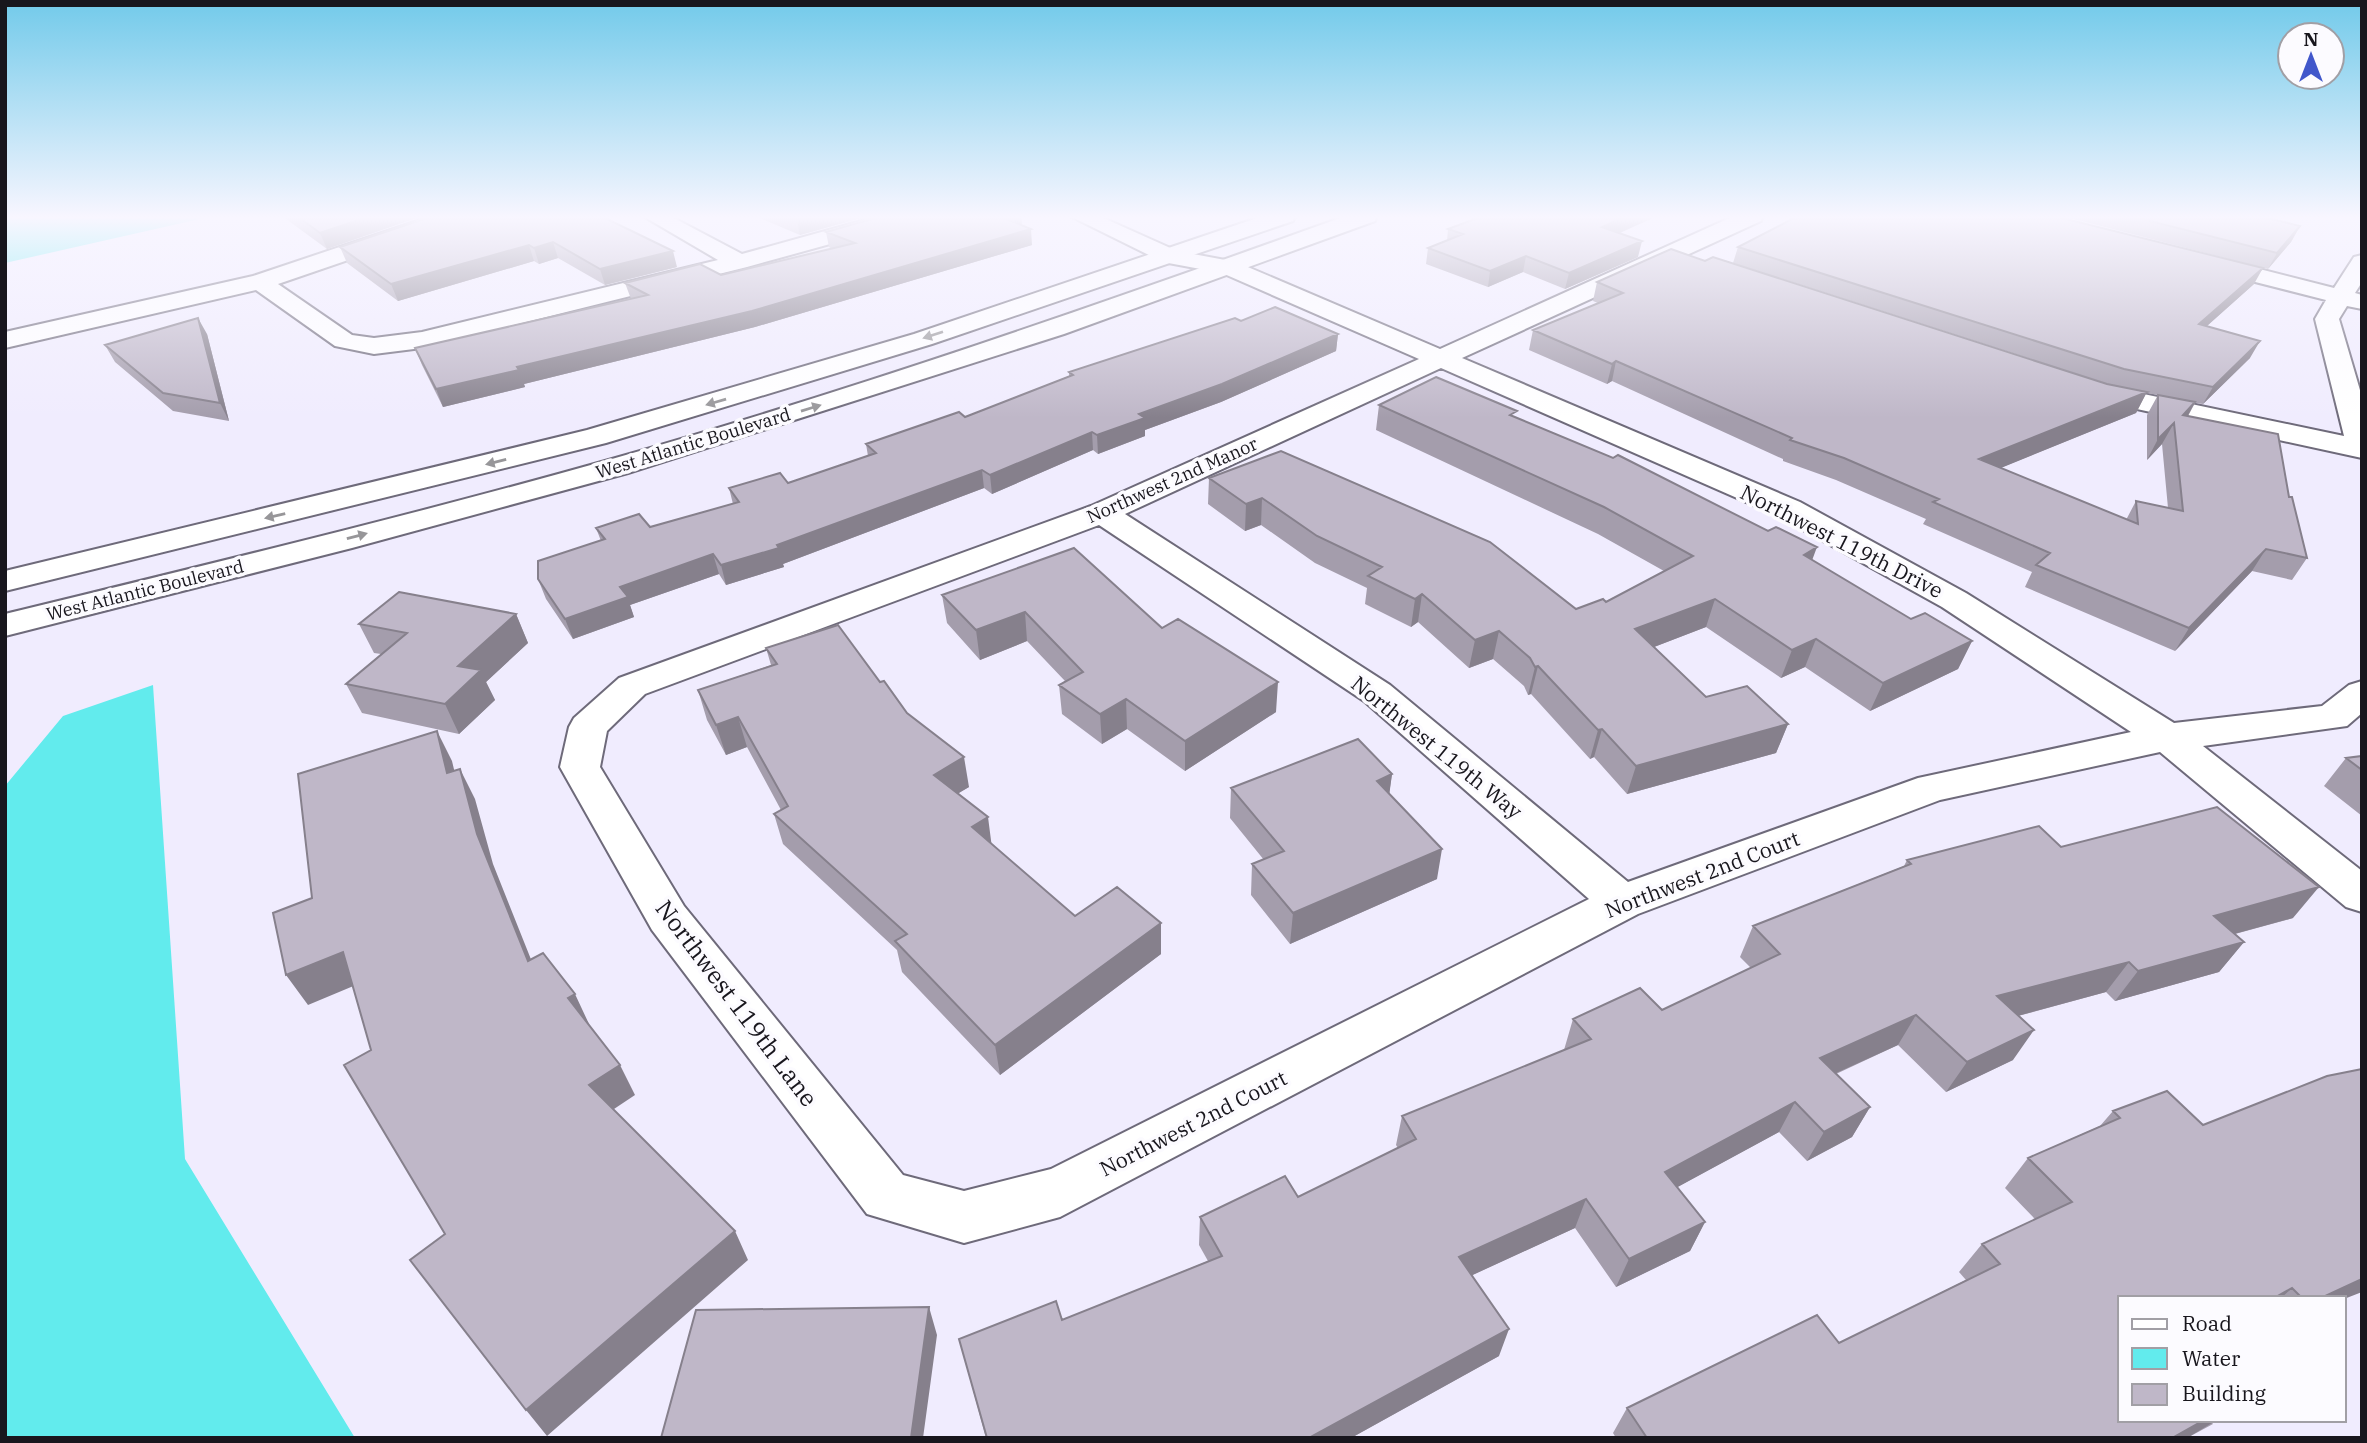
<svg xmlns="http://www.w3.org/2000/svg" width="2367" height="1443" viewBox="0 0 2367 1443" font-family="'IBM Plex Serif',serif">
	<rect width="100%" height="100%" fill="#f0ecfe"/>
	<path fill="#62ebed" d="M 5,216 L 213,216 L 5,263 Z
		M 153,685 L 185,1159 L 355,1438 L 5,1438 L 5,786 L 63,716 Z"/>
	<g fill="none" stroke-linecap="round" stroke-linejoin="round">
		<g stroke="#6e6a7a" stroke-width="4">
			<path id="minor" d="M 432,216 L 464,216 L 462,221 L 278,284 L 352,335 L 374,338 L 422,332 L 718,260 L 643,216 L 670,216 L 742,254 L 879,216 L 915,216 L 913,221 L 747,267 L 422,348 L 374,354 L 335,346 L 256,290 L 5,348 L 5,332 L 253,276 Z
				M 1070,216 L 1099,216 L 1177,251 L 1236,262 L 1440,349 L 1734,216 L 1763,216 L 1761,221 L 1462,358 L 1800,502 L 1966,593 L 2174,723 L 2322,706 L 2349,685 L 2362,681 L 2362,713 L 2347,726 L 2203,746 L 2362,871 L 2362,912 L 2346,907 L 2160,752 L 1940,800 L 1638,914 L 1060,1217 L 964,1243 L 867,1214 L 652,930 L 560,767 L 569,727 L 574,718 L 619,678 L 1091,506 L 1419,359 L 1222,273 L 1163,262 ZM 1441,368 L 1778,516 L 1942,607 L 2131,732 L 1918,778 L 1628,882 L 1390,685 L 1125,514 ZM 1099,525 L 1364,701 L 1589,899 L 1051,1169 L 964,1191 L 903,1175 L 684,906 L 600,767 L 607,731 L 645,694 Z
				M 2362,255 L 2362,282 L 2355,293 L 2362,295 L 2362,309 L 2347,306 L 2339,319 L 2362,397 L 2362,458 L 2091,399 L 2081,397 L 2077,391 L 2081,385 L 2091,383 L 2344,436 L 2315,319 L 2326,300 L 2200,268 L 2197,263 L 2208,256 L 2334,288 L 2354,257 Z"/>
		</g>
		<g stroke="#6e6a7a" stroke-width="4">
			<path id="major" d="M 1263,216 L 1295,216 L 1293,221 L 932,344 L 606,443 L 5,591 L 5,571 L 587,430 L 914,334 Z
				M 1346,216 L 1377,216 L 1375,221 L 1064,334 L 628,473 L 352,548 L 5,636 L 5,614 C 205,565 406,517 605,461 C 855,390 1101,304 1346,216 Z"/>
		</g>
		<use href="#minor" fill="#fff" fill-rule="evenodd"/>
		<use href="#major" fill="#fff" fill-rule="evenodd"/>
	</g>
	<path fill="#a49dac" fill-rule="evenodd" d="M 282,216 L 422,216 L 327,249 Z
		M 433,216 L 677,267 L 605,285 L 558,258 L 539,264 L 534,261 L 398,301 L 347,263 L 340,247 Z
		M 755,216 L 868,216 L 800,235 Z
		M 882,216 L 1021,216 L 1022,226 L 1032,245 L 755,327 L 524,384 L 525,387 L 443,407 L 422,365 L 415,348 L 631,299 L 625,283 L 721,275 L 832,249 L 829,247 L 826,232 Z
		M 1483,216 L 1657,216 L 1620,233 L 1638,257 L 1565,289 L 1523,272 L 1488,287 L 1426,264 L 1428,248 L 1447,241 L 1448,229 Z
		M 2062,216 L 2265,216 L 2263,218 L 2300,226 L 2291,242 L 2268,269 Z
		M 1738,247 L 2254,284 L 2207,326 L 2250,358 L 2203,404 L 2195,403 L 2188,416 L 2289,497 L 2307,558 L 2292,580 L 2252,571 L 2175,651 L 2025,587 L 2032,572 L 1923,524 L 1926,519 L 1836,480 L 1783,461 L 1783,459 L 1612,381 L 1607,384 L 1529,350 L 1533,330 L 1598,303 L 1593,301 L 1597,282 L 1705,261 L 2108,384 L 1733,263 ZM 2146,393 L 2158,395 L 2147,415 L 2147,460 L 2162,444 L 2168,508 L 2136,501 L 2126,520 L 2000,468 L 2136,413 Z
		M 1241,321 L 1338,334 L 1336,351 L 1221,402 L 1145,430 L 1145,436 L 1098,454 L 1093,450 L 992,494 L 984,488 L 783,564 L 784,567 L 726,585 L 719,574 L 630,605 L 634,617 L 573,639 L 546,599 L 538,579 L 601,541 L 596,528 L 650,527 L 733,504 L 729,488 L 788,483 L 868,456 L 866,444 L 965,417 L 1069,376 L 1069,372 Z
		M 207,334 L 229,421 L 173,411 L 115,362 L 105,345 Z
		M 1379,405 L 1516,418 L 1812,560 L 1911,619 L 1972,641 L 1958,669 L 1870,711 L 1805,667 L 1781,678 L 1706,627 L 1654,647 L 1706,697 L 1788,724 L 1776,753 L 1627,794 L 1594,757 L 1590,759 L 1531,694 L 1528,695 L 1524,686 L 1493,659 L 1469,668 L 1418,622 L 1411,627 L 1365,604 L 1367,588 L 1315,563 L 1261,525 L 1245,531 L 1208,504 L 1209,478 L 1576,609 L 1606,602 L 1664,571 L 1598,534 L 1376,430 Z
		M 942,595 L 1162,628 L 1276,712 L 1185,771 L 1127,729 L 1102,744 L 1062,714 L 1059,685 L 1065,681 L 1027,641 L 980,660 L 947,623 Z
		M 516,614 L 528,643 L 486,682 L 495,700 L 459,734 L 362,713 L 346,684 L 381,654 L 374,653 L 359,624 Z
		M 766,648 L 880,682 L 969,787 L 958,793 L 992,844 L 1075,916 L 1161,954 L 1000,1075 L 902,972 L 897,950 L 783,844 L 774,814 L 781,810 L 747,747 L 726,755 L 707,720 L 698,690 L 771,665 Z
		M 2362,756 L 2362,816 L 2324,786 L 2346,758 Z
		M 1392,774 L 1389,794 L 1437,879 L 1290,944 L 1251,895 L 1252,864 L 1264,860 L 1230,818 L 1231,788 Z
		M 2061,847 L 2293,918 L 2235,934 L 2244,942 L 2219,972 L 2115,1001 L 2106,992 L 2018,1016 L 2013,1060 L 1946,1092 L 1898,1045 L 1836,1074 L 1870,1107 L 1852,1137 L 1807,1161 L 1779,1132 L 1677,1187 L 1705,1222 L 1690,1251 L 1616,1287 L 1575,1228 L 1472,1275 L 1499,1356 L 1351,1438 L 986,1438 L 959,1339 L 1062,1320 L 1208,1261 L 1199,1245 L 1200,1217 L 1298,1197 L 1398,1148 L 1396,1145 L 1402,1116 L 1564,1050 L 1573,1019 L 1662,1010 L 1751,968 L 1740,957 L 1753,926 L 1904,866 L 1907,860 Z
		M 2113,1111 L 2344,1298 L 2120,1298 L 2213,1424 L 2187,1438 L 1616,1438 L 1613,1433 L 1627,1408 L 1839,1343 L 1966,1280 L 1959,1272 L 1982,1244 L 2035,1219 L 2005,1188 L 2028,1158 L 2100,1126 Z"/>
	<path fill="#86808c" d="M 370,216 L 422,216 L 327,249 L 320,233 Z
		M 809,216 L 868,216 L 800,235 L 797,220 Z
		M 1008,216 L 1021,216 L 1022,228 L 1004,218 Z
		M 1625,216 L 1657,216 L 1599,242 L 1602,227 Z
		M 2300,226 L 2291,242 L 2268,269 L 2277,253 Z
		M 1031,229 L 1032,245 L 755,327 L 524,384 L 525,387 L 443,407 L 436,389 L 517,367 Z
		M 1642,241 L 1638,257 L 1565,289 L 1569,273 Z
		M 553,242 L 558,258 L 539,264 L 534,248 Z
		M 529,245 L 534,261 L 398,301 L 391,284 Z
		M 673,251 L 677,267 L 605,285 L 600,269 Z
		M 1526,256 L 1523,272 L 1488,287 L 1490,271 Z
		M 2263,268 L 2254,284 L 2190,341 L 2199,324 Z
		M 198,318 L 207,334 L 229,421 L 220,403 Z
		M 1338,334 L 1336,351 L 1221,402 L 1145,430 L 1145,436 L 1098,454 L 1097,435 L 1139,414 Z
		M 2260,341 L 2250,358 L 2203,404 L 2213,387 Z
		M 1616,361 L 1612,381 L 1607,384 L 1612,364 Z
		M 2147,392 L 2136,413 L 1969,481 L 1979,459 Z
		M 2195,402 L 2184,423 L 2183,415 Z
		M 2174,423 L 2162,444 L 2147,460 L 2158,439 Z
		M 1092,432 L 1093,450 L 992,494 L 990,475 Z
		M 982,470 L 984,488 L 783,564 L 784,567 L 726,585 L 721,565 Z
		M 1262,498 L 1261,525 L 1245,531 L 1246,504 Z
		M 1817,547 L 1807,574 L 1804,555 Z
		M 2266,549 L 2252,571 L 2175,651 L 2189,628 Z
		M 713,554 L 719,574 L 630,605 L 634,617 L 573,639 L 565,619 L 620,587 Z
		M 1422,594 L 1418,622 L 1411,627 L 1415,599 Z
		M 1715,599 L 1706,627 L 1628,657 L 1635,629 Z
		M 1025,612 L 1027,641 L 980,660 L 976,630 Z
		M 516,614 L 528,643 L 486,682 L 495,700 L 459,734 L 445,704 L 458,666 Z
		M 1499,631 L 1493,659 L 1469,668 L 1475,640 Z
		M 1816,639 L 1805,667 L 1781,678 L 1792,650 Z
		M 1972,641 L 1958,669 L 1870,711 L 1883,683 Z
		M 1538,666 L 1531,694 L 1528,695 L 1535,667 Z
		M 1278,682 L 1276,712 L 1185,771 L 1185,741 Z
		M 1126,699 L 1127,729 L 1102,744 L 1100,714 Z
		M 738,717 L 747,747 L 726,755 L 716,725 Z
		M 1788,724 L 1776,753 L 1627,794 L 1636,766 Z
		M 1602,729 L 1594,757 L 1590,759 L 1598,730 Z
		M 437,731 L 452,761 L 462,803 L 447,773 Z
		M 964,757 L 969,787 L 939,805 L 934,775 Z
		M 460,769 L 475,799 L 493,864 L 544,992 L 528,961 L 477,834 Z
		M 1392,774 L 1388,804 L 1377,781 Z
		M 988,817 L 992,848 L 972,827 Z
		M 1442,849 L 1437,879 L 1290,944 L 1293,913 Z
		M 2319,887 L 2293,918 L 2190,946 L 2214,916 Z
		M 1161,923 L 1161,954 L 1000,1075 L 995,1045 Z
		M 2244,942 L 2219,972 L 2115,1001 L 2138,971 Z
		M 343,952 L 363,982 L 308,1005 L 286,975 Z
		M 2129,962 L 2106,992 L 1977,1027 L 1997,996 Z
		M 575,994 L 589,1024 L 583,1028 L 568,998 Z
		M 1916,1015 L 1898,1045 L 1803,1088 L 1820,1058 Z
		M 2034,1030 L 2013,1060 L 1946,1092 L 1967,1062 Z
		M 620,1065 L 635,1095 L 605,1115 L 589,1085 Z
		M 1795,1102 L 1779,1132 L 1652,1201 L 1665,1172 Z
		M 1870,1107 L 1852,1137 L 1807,1161 L 1824,1132 Z
		M 1586,1199 L 1575,1228 L 1451,1285 L 1459,1257 Z
		M 1705,1222 L 1690,1251 L 1616,1287 L 1629,1259 Z
		M 735,1231 L 748,1260 L 547,1436 L 526,1410 Z
		M 2362,1279 L 2362,1292 L 2344,1299 L 2344,1298 L 2321,1298 Z
		M 2292,1288 L 2281,1298 L 2274,1298 Z
		M 929,1307 L 937,1335 L 923,1438 L 911,1438 Z
		M 1509,1329 L 1499,1356 L 1351,1438 L 1309,1438 Z
		M 2204,1420 L 2217,1420 L 2187,1438 L 2172,1438 Z"/>
	<path fill="#bfb7c8" stroke="#86808c" stroke-width="2" d="M 297,216 L 370,216 L 320,233 Z
		M 433,216 L 601,216 L 673,251 L 600,269 L 553,242 L 534,248 L 529,245 L 391,284 L 340,247 Z
		M 789,216 L 809,216 L 797,220 Z
		M 882,216 L 1008,216 L 1004,218 L 1031,229 L 752,311 L 517,367 L 519,370 L 436,389 L 415,348 L 648,295 L 625,283 L 700,264 L 721,275 L 855,243 L 826,232 Z
		M 1483,216 L 1625,216 L 1602,227 L 1642,241 L 1569,273 L 1526,256 L 1490,271 L 1428,248 L 1463,234 L 1448,229 Z
		M 1798,216 L 2054,216 L 2263,268 L 2199,324 L 2260,341 L 2213,387 L 2124,369 L 1738,247 Z
		M 2130,216 L 2259,216 L 2300,226 L 2277,253 Z
		M 1671,249 L 1705,261 L 1713,257 L 2107,384 L 2147,392 L 1979,459 L 2138,524 L 2136,501 L 2183,511 L 2174,423 L 2158,439 L 2158,395 L 2195,402 L 2183,415 L 2278,434 L 2289,497 L 2292,497 L 2307,558 L 2266,549 L 2189,628 L 2036,565 L 2050,553 L 1933,502 L 1939,499 L 1844,458 L 1790,440 L 1792,438 L 1616,361 L 1612,364 L 1533,330 L 1623,293 L 1597,282 Z
		M 1275,307 L 1338,334 L 1222,384 L 1139,414 L 1145,418 L 1097,435 L 1092,432 L 990,475 L 982,470 L 777,545 L 779,548 L 721,565 L 713,554 L 620,587 L 628,597 L 565,619 L 538,579 L 538,561 L 605,539 L 596,528 L 639,514 L 650,527 L 739,502 L 729,488 L 780,473 L 788,483 L 876,453 L 866,444 L 959,412 L 965,417 L 1073,375 L 1069,372 L 1235,318 L 1241,321 Z
		M 198,318 L 220,403 L 163,393 L 105,345 Z
		M 1436,377 L 1517,411 L 1510,415 L 1613,458 L 1618,455 L 1768,531 L 1776,527 L 1817,547 L 1804,555 L 1911,619 L 1925,613 L 1972,641 L 1883,683 L 1816,639 L 1792,650 L 1715,599 L 1635,629 L 1706,697 L 1747,686 L 1788,724 L 1636,766 L 1602,729 L 1598,730 L 1538,666 L 1535,667 L 1530,658 L 1499,631 L 1475,640 L 1422,594 L 1415,599 L 1368,576 L 1382,567 L 1317,536 L 1262,498 L 1246,504 L 1209,478 L 1281,451 L 1490,542 L 1576,609 L 1603,599 L 1606,602 L 1693,556 L 1604,507 L 1379,405 Z
		M 1074,548 L 1162,628 L 1178,619 L 1278,682 L 1185,741 L 1126,699 L 1100,714 L 1059,685 L 1083,672 L 1025,612 L 976,630 L 942,595 Z
		M 399,592 L 516,614 L 458,666 L 481,670 L 445,704 L 346,684 L 407,633 L 359,624 Z
		M 838,625 L 880,682 L 884,681 L 907,713 L 964,757 L 934,775 L 988,817 L 972,827 L 1075,916 L 1117,887 L 1161,923 L 995,1045 L 895,941 L 907,934 L 774,814 L 788,806 L 738,717 L 716,725 L 698,690 L 777,664 L 766,648 Z
		M 437,731 L 447,773 L 460,769 L 477,834 L 528,961 L 543,953 L 575,994 L 568,998 L 620,1065 L 589,1085 L 735,1231 L 526,1410 L 410,1260 L 445,1234 L 344,1065 L 371,1050 L 343,952 L 286,975 L 273,913 L 312,898 L 298,774 Z
		M 1358,739 L 1392,774 L 1377,781 L 1442,849 L 1293,913 L 1252,864 L 1284,851 L 1231,788 Z
		M 2362,756 L 2362,770 L 2346,758 Z
		M 2217,807 L 2319,887 L 2214,916 L 2244,942 L 2138,971 L 2129,962 L 1997,996 L 2034,1030 L 1967,1062 L 1916,1015 L 1820,1058 L 1870,1107 L 1824,1132 L 1795,1102 L 1665,1172 L 1705,1222 L 1629,1259 L 1586,1199 L 1459,1257 L 1509,1329 L 1309,1438 L 987,1438 L 959,1339 L 1056,1301 L 1062,1320 L 1222,1256 L 1200,1217 L 1285,1176 L 1298,1197 L 1416,1139 L 1402,1116 L 1591,1039 L 1573,1019 L 1640,988 L 1662,1010 L 1780,954 L 1753,926 L 1911,864 L 1907,860 L 2039,826 L 2061,847 Z
		M 2362,1069 L 2362,1279 L 2321,1298 L 2302,1298 L 2292,1288 L 2274,1298 L 2120,1298 L 2120,1420 L 2204,1420 L 2172,1438 L 1647,1438 L 1627,1408 L 1817,1315 L 1839,1343 L 2000,1264 L 1982,1244 L 2072,1202 L 2028,1158 L 2120,1118 L 2113,1111 L 2167,1091 L 2203,1125 L 2327,1076 Z
		M 929,1307 L 911,1438 L 661,1438 L 696,1310 Z"/>
	<defs><path id="oneway-solid" d="M-6-.8H1V-3.2L6.5 0L1 3.2V.8H-6Z" transform="scale(1.75)"/></defs>
	<g fill="#979699">
		<use href="#oneway-solid" transform="translate(933 335) rotate(162)"/>
		<use href="#oneway-solid" transform="translate(716 402) rotate(164)"/>
		<use href="#oneway-solid" transform="translate(811 408) rotate(-17)"/>
		<use href="#oneway-solid" transform="translate(496 462) rotate(166)"/>
		<use href="#oneway-solid" transform="translate(275 516) rotate(167)"/>
		<use href="#oneway-solid" transform="translate(357 536) rotate(-15)"/>
	</g>
	<linearGradient id="sky" x2="0" y2="1"><stop stop-color="#72caea"/><stop offset="0.52" stop-color="#f8f6ff"/><stop offset="1" stop-color="#f8f6ff" stop-opacity="0"/></linearGradient>
	<rect width="2367" height="418" fill="url(#sky)"/>
	<g text-anchor="middle" dominant-baseline="central" stroke-width="7" stroke-linejoin="round" paint-order="stroke">
		<g font-size="18" fill="#18161d" stroke="#fcfbff">
			<text transform="translate(693 443) rotate(-17)">West Atlantic Boulevard</text>
			<text transform="translate(1172 480) rotate(-24)">Northwest 2nd Manor</text>
			<text transform="translate(145 590) rotate(-14)">West Atlantic Boulevard</text>
		</g>
		<g font-size="21" fill="#18161d" stroke="#fcfbff">
			<text transform="translate(1842 541) rotate(27)">Northwest 119th Drive</text>
			<text transform="translate(1437 747) rotate(39)">Northwest 119th Way</text>
			<text transform="translate(1702 874) rotate(-21)">Northwest 2nd Court</text>
			<text transform="translate(1193 1123) rotate(-27)">Northwest 2nd Court</text>
		</g>
		<g font-size="24" fill="#18161d" stroke="#fcfbff">
			<text transform="translate(737 1003) rotate(53)">Northwest 119th Lane</text>
		</g>
	</g>
	<rect width="2367" height="1443" fill="none" stroke="#18161d" stroke-width="14"/>
	<rect x="2118" y="1296" width="228" height="126" fill="#fcfbff" stroke="#a19fa5" stroke-width="2"/>
	<rect x="2132" y="1319" width="35" height="10" fill="#ffffff" stroke="#a19fa5" stroke-width="2"/>
	<text x="2182" y="1331" font-size="21" fill="#18161d">Road</text>
	<rect x="2132" y="1348" width="35" height="21" fill="#62ebed" stroke="#a19fa5" stroke-width="2"/>
	<text x="2182" y="1366" font-size="21" fill="#18161d">Water</text>
	<rect x="2132" y="1384" width="35" height="21" fill="#bfb7c8" stroke="#a19fa5" stroke-width="2"/>
	<text x="2182" y="1401" font-size="21" fill="#18161d">Building</text>
	<g transform="translate(2311 56)"><circle r="33" fill="#fcfbff" stroke="#a19fa5" stroke-width="2"/>
	<path d="M0-5L12 26L0 18L-12 26Z" fill="#4157cb"/>
	<text y="-10" font-size="19" font-weight="bold" text-anchor="middle" fill="#18161d">N</text>
	</g>
</svg>
